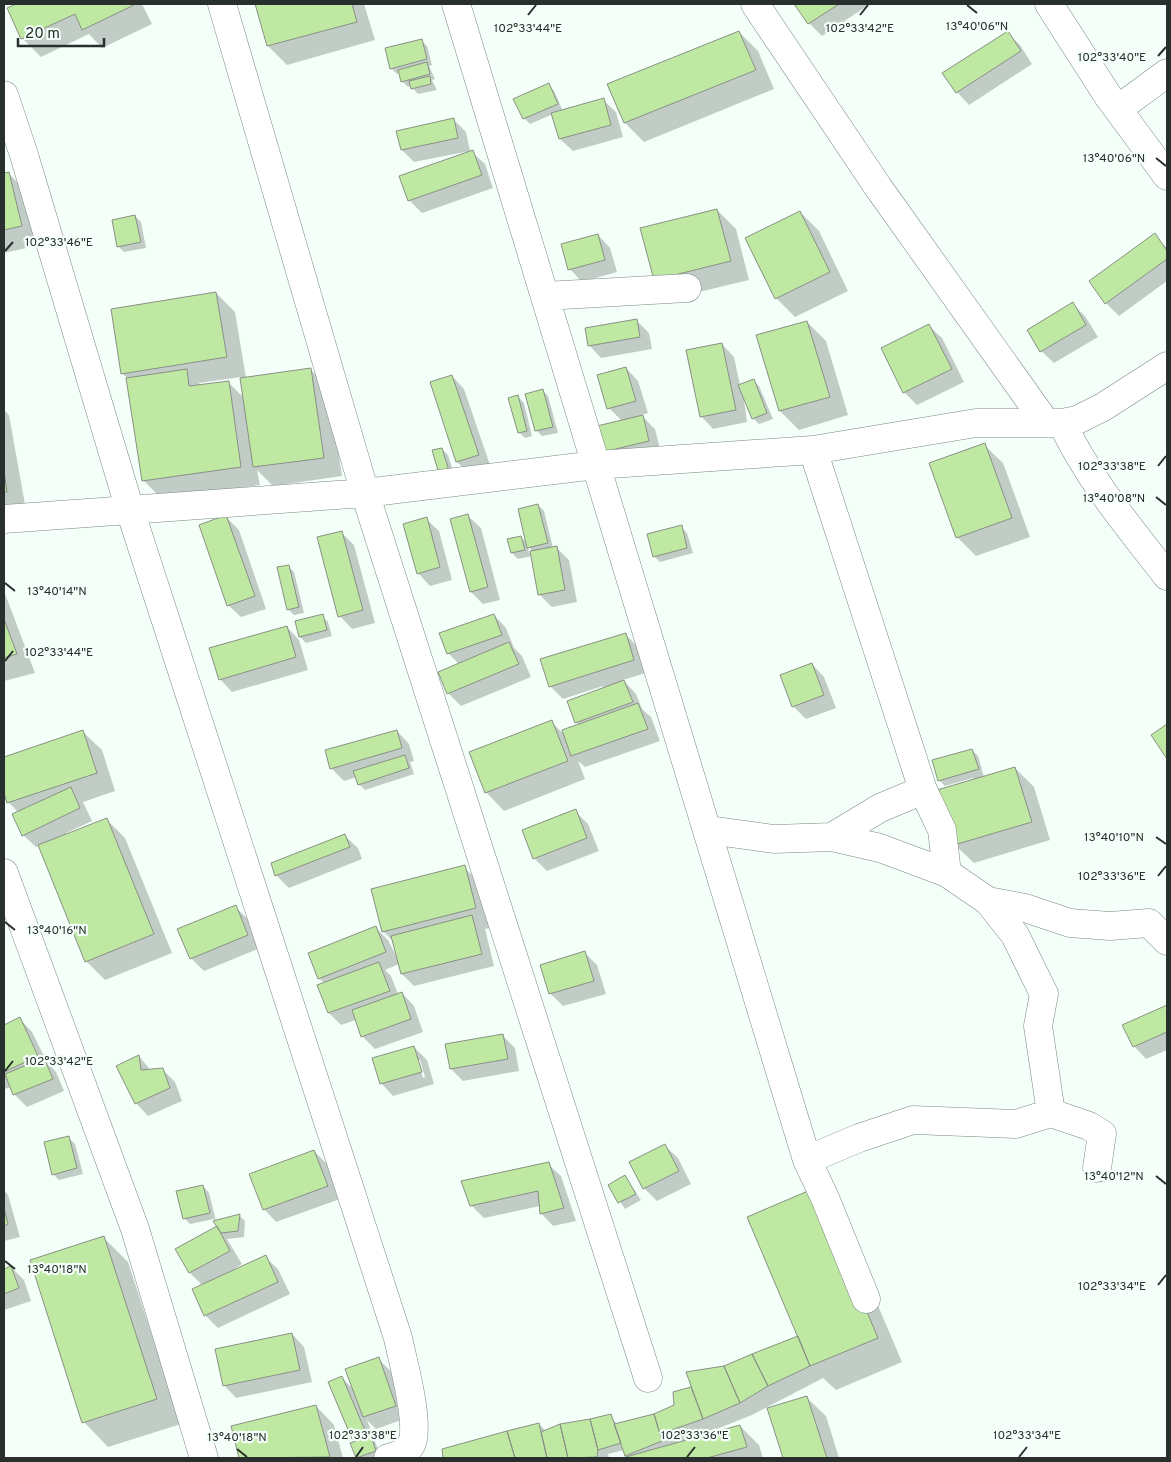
<svg xmlns="http://www.w3.org/2000/svg" width="1171" height="1462" viewBox="0 0 1171 1462" font-family="Overpass,sans-serif">
	<rect width="100%" height="100%" fill="#f3fff8"/>
	<path fill="#0003" fill-rule="evenodd" d="M 19,4 L 142,4 L 152,24 L 102,48 L 89,34 L 41,57 L 22,38 L 8,9 Z
		M 256,4 L 364,4 L 375,40 L 287,65 L 268,46 Z
		M 796,4 L 870,4 L 822,36 L 809,23 Z
		M 739,32 L 758,51 L 774,89 L 644,142 L 625,123 L 609,85 Z
		M 1008,33 L 1020,45 L 1032,64 L 969,105 L 957,92 Z
		M 421,40 L 427,46 L 432,65 L 429,66 L 435,79 L 432,80 L 437,90 L 418,94 L 411,86 L 408,87 L 402,81 L 400,73 L 397,74 L 391,68 Z
		M 548,85 L 554,91 L 563,111 L 603,100 L 616,112 L 623,137 L 573,151 L 560,139 L 553,114 L 530,124 L 524,118 Z
		M 454,120 L 466,132 L 470,151 L 414,162 L 402,150 L 398,132 Z
		M 472,152 L 485,164 L 493,188 L 422,213 L 409,200 Z
		M 8,173 L 27,192 L 40,245 L 4,253 L 4,174 Z
		M 717,210 L 736,229 L 749,280 L 674,298 L 655,280 Z
		M 800,212 L 819,231 L 848,291 L 795,317 L 776,298 Z
		M 135,216 L 141,222 L 146,248 L 124,252 L 118,246 Z
		M 598,235 L 610,248 L 617,272 L 582,282 L 570,269 Z
		M 1154,235 L 1167,248 L 1167,281 L 1119,316 L 1106,303 Z
		M 216,293 L 235,312 L 246,378 L 310,369 L 329,388 L 342,476 L 273,486 L 257,470 L 260,485 L 162,499 L 143,480 L 128,379 L 123,374 L 112,310 ZM 241,377 L 244,398 L 228,382 L 201,386 L 199,383 Z
		M 1073,304 L 1085,316 L 1098,337 L 1054,363 L 1041,351 Z
		M 636,320 L 649,333 L 652,349 L 601,358 L 589,345 Z
		M 807,322 L 826,341 L 848,415 L 799,430 L 780,411 Z
		M 929,326 L 942,338 L 964,382 L 917,405 L 904,392 L 882,349 Z
		M 722,344 L 734,357 L 740,385 L 753,380 L 759,386 L 773,419 L 759,424 L 753,418 L 743,393 L 747,422 L 713,429 L 701,416 Z
		M 626,368 L 638,381 L 648,413 L 641,415 L 655,429 L 661,453 L 604,451 L 622,421 L 609,408 Z
		M 452,376 L 464,389 L 491,468 L 470,474 L 457,462 L 431,382 Z
		M 542,390 L 548,396 L 558,433 L 542,436 L 536,430 Z
		M 518,397 L 524,403 L 532,436 L 525,438 L 519,432 Z
		M 4,410 L 9,415 L 26,510 L 4,514 Z
		M 984,445 L 1003,463 L 1030,537 L 976,556 L 957,537 Z
		M 442,449 L 448,455 L 455,477 L 440,473 Z
		M 538,505 L 544,511 L 553,548 L 556,547 L 569,560 L 577,602 L 552,607 L 539,594 L 532,556 L 518,559 L 512,553 L 509,540 L 521,537 L 528,544 ZM 528,546 L 533,552 L 529,553 Z
		M 468,516 L 481,528 L 500,600 L 483,604 L 471,592 Z
		M 226,517 L 239,530 L 266,609 L 241,617 L 228,605 Z
		M 426,519 L 439,531 L 452,580 L 430,586 L 418,573 Z
		M 681,527 L 687,533 L 693,553 L 660,562 L 654,556 Z
		M 341,532 L 354,545 L 375,623 L 352,629 L 340,616 Z
		M 288,566 L 294,572 L 304,613 L 294,615 L 288,609 Z
		M 4,591 L 35,673 L 4,681 Z
		M 494,615 L 506,628 L 514,648 L 522,656 L 531,677 L 461,706 L 448,693 L 459,664 L 448,653 Z
		M 322,616 L 328,622 L 332,636 L 306,643 L 300,637 Z
		M 287,627 L 299,640 L 308,670 L 232,692 L 220,679 Z
		M 625,634 L 638,647 L 646,673 L 623,680 L 636,694 L 642,709 L 651,717 L 660,741 L 585,767 L 578,761 L 585,779 L 504,811 L 486,792 L 551,722 L 565,735 L 579,725 L 576,722 L 604,688 L 603,686 L 563,699 L 550,686 Z
		M 812,664 L 824,677 L 836,708 L 806,719 L 793,706 Z
		M 397,731 L 409,744 L 414,761 L 410,762 L 414,774 L 365,790 L 359,784 L 357,777 L 344,781 L 331,768 Z
		M 83,732 L 102,750 L 115,791 L 83,802 L 92,821 L 66,833 L 67,835 L 106,819 L 125,838 L 172,953 L 105,980 L 86,961 L 39,846 L 36,847 L 23,835 L 19,813 L 8,802 L 4,789 L 4,758 Z
		M 972,750 L 978,756 L 984,777 L 1015,768 L 1034,787 L 1050,840 L 974,863 L 955,845 L 974,780 L 973,778 L 945,786 L 939,780 Z
		M 575,811 L 588,824 L 599,851 L 547,871 L 535,859 L 523,831 Z
		M 345,836 L 358,848 L 362,859 L 289,888 L 276,875 Z
		M 464,867 L 483,886 L 494,927 L 485,929 L 494,966 L 414,986 L 402,974 L 399,964 L 385,970 L 391,976 L 398,994 L 402,993 L 414,1006 L 423,1032 L 375,1049 L 362,1036 L 356,1020 L 341,1025 L 329,1013 L 325,984 L 319,978 L 376,928 L 388,940 L 399,962 L 393,941 L 383,931 Z
		M 235,907 L 248,919 L 260,948 L 204,971 L 191,958 Z
		M 585,953 L 597,965 L 606,994 L 563,1006 L 550,993 Z
		M 1167,1006 L 1167,1050 L 1146,1059 L 1134,1046 L 1124,1026 Z
		M 20,1019 L 32,1032 L 47,1062 L 56,1072 L 64,1091 L 27,1107 L 14,1094 L 12,1087 L 4,1089 L 4,1026 Z
		M 502,1035 L 515,1048 L 519,1071 L 463,1081 L 451,1069 Z
		M 414,1047 L 427,1060 L 434,1084 L 393,1096 L 381,1083 ZM 417,1060 L 420,1060 L 425,1077 L 423,1078 Z
		M 139,1056 L 151,1071 L 162,1069 L 175,1082 L 182,1101 L 148,1116 L 136,1103 Z
		M 69,1138 L 75,1144 L 83,1174 L 59,1180 L 53,1174 Z
		M 665,1146 L 678,1158 L 691,1184 L 657,1201 L 644,1188 Z
		M 314,1151 L 327,1164 L 340,1199 L 276,1222 L 264,1209 Z
		M 548,1164 L 561,1176 L 576,1221 L 553,1226 L 541,1213 L 540,1206 L 484,1218 L 471,1205 Z
		M 625,1177 L 641,1200 L 625,1209 L 609,1185 Z
		M 203,1186 L 209,1193 L 216,1221 L 239,1215 L 245,1221 L 244,1237 L 227,1239 L 242,1264 L 234,1269 L 235,1271 L 265,1257 L 278,1269 L 290,1294 L 218,1328 L 205,1315 L 202,1285 L 190,1273 L 177,1249 L 216,1228 L 221,1231 L 214,1219 L 190,1224 L 184,1218 Z
		M 4,1190 L 8,1195 L 20,1237 L 4,1241 Z
		M 839,1214 L 902,1362 L 836,1390 L 823,1378 L 752,1415 L 699,1436 L 700,1438 L 740,1426 L 759,1445 L 763,1458 L 627,1458 L 629,1458 L 624,1450 L 608,1454 L 609,1458 L 445,1458 L 443,1450 L 539,1424 L 546,1431 L 610,1416 L 617,1424 L 655,1415 L 675,1405 L 674,1393 L 693,1388 L 724,1367 L 799,1337 Z
		M 104,1238 L 128,1262 L 181,1424 L 108,1447 L 84,1422 Z
		M 11,1267 L 24,1280 L 31,1301 L 4,1310 L 4,1270 Z
		M 292,1334 L 304,1347 L 312,1382 L 236,1398 L 224,1385 Z
		M 378,1359 L 391,1371 L 407,1418 L 376,1429 L 367,1420 L 381,1457 L 358,1458 L 356,1442 L 330,1382 L 342,1378 L 354,1390 Z
		M 807,1398 L 826,1416 L 839,1458 L 785,1458 L 769,1409 Z
		M 316,1406 L 334,1425 L 343,1458 L 240,1458 L 232,1427 Z"/>
	<path fill="#bfe9a3" stroke="#899084" d="M 16,4 L 133,4 L 134,5 L 82,30 L 75,14 L 21,39 L 7,8 Z
		M 255,4 L 352,4 L 357,22 L 267,46 Z
		M 794,4 L 839,4 L 808,24 Z
		M 739,31 L 756,70 L 624,123 L 607,84 Z
		M 1008,31 L 1021,51 L 956,93 L 942,73 Z
		M 422,39 L 427,59 L 390,69 L 385,48 Z
		M 427,62 L 430,74 L 401,82 L 398,70 Z
		M 430,76 L 431,84 L 411,89 L 409,81 Z
		M 549,83 L 558,104 L 523,119 L 513,99 Z
		M 604,98 L 611,125 L 559,139 L 551,113 Z
		M 454,118 L 458,138 L 401,150 L 396,131 Z
		M 473,150 L 482,175 L 408,201 L 399,176 Z
		M 9,172 L 22,226 L 4,230 L 4,173 Z
		M 717,209 L 731,261 L 654,280 L 640,228 Z
		M 800,211 L 830,272 L 775,299 L 745,238 Z
		M 135,215 L 141,242 L 117,247 L 112,220 Z
		M 1155,233 L 1167,251 L 1167,259 L 1105,304 L 1089,281 Z
		M 598,234 L 605,260 L 568,270 L 561,244 Z
		M 216,292 L 227,357 L 121,374 L 111,309 Z
		M 1073,302 L 1086,325 L 1040,352 L 1027,330 Z
		M 637,319 L 640,337 L 588,346 L 585,328 Z
		M 807,321 L 830,397 L 779,411 L 756,335 Z
		M 929,324 L 952,369 L 903,393 L 881,348 Z
		M 722,343 L 736,410 L 700,417 L 686,350 Z
		M 626,367 L 636,401 L 607,409 L 597,375 Z
		M 311,368 L 324,458 L 253,467 L 240,378 Z
		M 187,369 L 189,386 L 229,381 L 241,467 L 142,481 L 126,378 Z
		M 452,375 L 479,455 L 456,462 L 430,382 Z
		M 754,379 L 767,413 L 752,419 L 738,385 Z
		M 543,389 L 553,427 L 535,431 L 525,394 Z
		M 518,395 L 527,431 L 518,433 L 508,398 Z
		M 643,415 L 649,441 L 603,452 L 597,426 Z
		M 985,443 L 1012,518 L 956,538 L 929,463 Z
		M 442,448 L 449,471 L 439,474 L 432,450 Z
		M 4,471 L 7,492 L 4,492 Z
		M 538,504 L 548,543 L 527,548 L 518,509 Z
		M 468,514 L 488,587 L 470,592 L 450,519 Z
		M 226,515 L 255,596 L 227,606 L 199,525 Z
		M 427,517 L 440,567 L 417,574 L 403,524 Z
		M 682,525 L 687,548 L 653,557 L 647,534 Z
		M 342,531 L 363,610 L 338,617 L 317,537 Z
		M 521,536 L 525,550 L 511,553 L 507,539 Z
		M 557,546 L 565,590 L 538,595 L 530,551 Z
		M 289,565 L 299,607 L 287,610 L 277,567 Z
		M 323,614 L 327,630 L 299,637 L 295,621 Z
		M 494,614 L 502,635 L 447,654 L 439,633 Z
		M 4,619 L 17,654 L 4,658 Z
		M 287,626 L 296,657 L 219,680 L 209,648 Z
		M 626,633 L 634,660 L 549,687 L 540,659 Z
		M 509,642 L 519,664 L 447,694 L 438,672 Z
		M 812,663 L 824,695 L 792,707 L 780,675 Z
		M 624,680 L 633,702 L 575,723 L 567,701 Z
		M 638,703 L 648,729 L 571,756 L 562,730 Z
		M 552,720 L 568,761 L 485,793 L 469,752 Z
		M 1167,724 L 1167,759 L 1151,735 Z
		M 83,730 L 97,773 L 7,803 L 4,793 L 4,757 Z
		M 397,730 L 402,748 L 330,769 L 325,750 Z
		M 972,749 L 979,769 L 938,781 L 932,760 Z
		M 405,755 L 409,768 L 358,785 L 353,771 Z
		M 1015,767 L 1032,822 L 954,845 L 937,790 Z
		M 71,787 L 80,808 L 22,836 L 12,814 Z
		M 576,809 L 587,838 L 533,859 L 522,830 Z
		M 107,818 L 154,934 L 85,962 L 38,845 Z
		M 345,834 L 350,847 L 275,876 L 271,863 Z
		M 465,865 L 476,908 L 382,932 L 371,889 Z
		M 236,905 L 248,935 L 190,959 L 177,929 Z
		M 472,915 L 482,954 L 401,974 L 391,936 Z
		M 376,926 L 386,952 L 318,979 L 308,953 Z
		M 585,951 L 594,981 L 549,994 L 540,965 Z
		M 379,962 L 390,991 L 328,1013 L 317,985 Z
		M 402,992 L 411,1019 L 361,1037 L 352,1010 Z
		M 1167,1005 L 1167,1032 L 1133,1047 L 1122,1025 Z
		M 20,1017 L 38,1056 L 4,1072 L 4,1025 Z
		M 503,1034 L 508,1059 L 450,1069 L 445,1044 Z
		M 414,1046 L 422,1072 L 380,1084 L 372,1058 Z
		M 139,1055 L 141,1070 L 163,1068 L 170,1088 L 135,1104 L 116,1066 Z
		M 44,1058 L 53,1079 L 13,1095 L 5,1074 Z
		M 69,1136 L 77,1168 L 52,1175 L 44,1142 Z
		M 665,1144 L 679,1171 L 643,1189 L 629,1162 Z
		M 314,1150 L 328,1186 L 263,1210 L 249,1174 Z
		M 549,1162 L 564,1208 L 540,1214 L 538,1191 L 470,1206 L 461,1181 Z
		M 625,1175 L 636,1194 L 618,1203 L 608,1185 Z
		M 203,1185 L 210,1213 L 183,1219 L 176,1191 Z
		M 815,1188 L 878,1338 L 810,1366 L 747,1217 Z
		M 4,1208 L 8,1224 L 4,1226 Z
		M 240,1214 L 238,1231 L 221,1233 L 213,1221 Z
		M 217,1226 L 230,1251 L 189,1273 L 175,1249 Z
		M 104,1236 L 157,1399 L 82,1423 L 30,1260 Z
		M 266,1255 L 278,1282 L 204,1316 L 192,1289 Z
		M 11,1266 L 19,1288 L 4,1294 L 4,1269 Z
		M 292,1333 L 300,1370 L 223,1386 L 215,1349 Z
		M 798,1336 L 810,1366 L 768,1386 L 752,1354 Z
		M 752,1354 L 768,1386 L 740,1403 L 724,1366 Z
		M 379,1357 L 396,1406 L 363,1417 L 345,1369 Z
		M 724,1366 L 740,1403 L 703,1419 L 686,1372 Z
		M 342,1376 L 366,1433 L 352,1439 L 328,1382 Z
		M 691,1387 L 703,1419 L 660,1434 L 654,1414 L 674,1405 L 673,1392 Z
		M 807,1396 L 827,1458 L 783,1458 L 767,1408 Z
		M 316,1405 L 330,1457 L 239,1458 L 231,1426 Z
		M 611,1414 L 621,1443 L 598,1450 L 590,1419 Z
		M 654,1414 L 662,1441 L 625,1456 L 614,1424 Z
		M 590,1419 L 598,1450 L 597,1457 L 568,1458 L 560,1424 Z
		M 539,1423 L 547,1458 L 515,1458 L 507,1431 Z
		M 560,1424 L 568,1458 L 547,1458 L 541,1432 Z
		M 740,1425 L 747,1447 L 707,1458 L 622,1458 Z
		M 507,1431 L 515,1458 L 443,1458 L 442,1449 Z
		M 371,1436 L 376,1451 L 356,1458 L 350,1443 Z"/>
	<g fill="none" stroke-linecap="round" stroke-linejoin="round">
		<g stroke="#7b8981" stroke-width="29">
			<path id="street" d="M 222,4 L 365,493 L 648,1378
				M 456,4 L 807,1160 L 825,1198 L 866,1299
				M 755,4 L 878,187 L 1046,423
				M 1049,4 L 1108,96 L 1167,176
				M 4,95 L 24,155 L 130,510 L 398,1338 C 403,1362 421,1426 411,1445 C 406,1454 396,1456 388,1458
				M 1118,109 L 1167,73
				M 545,296 L 687,288
				M 1062,423 C 1089,480 1129,527 1167,576
				M 813,450 L 923,790 L 942,830 L 947,873 L 988,901 L 1015,935 L 1044,994 L 1038,1026 L 1051,1113
				M 4,519 L 365,493 L 596,465 L 813,450 L 976,423 L 1062,423 L 1077,420 L 1103,407 L 1167,366
				M 709,830 L 774,839 L 832,837 L 880,808 L 923,790
				M 832,837 L 880,848 L 947,873
				M 4,873 L 135,1229 L 204,1458
				M 988,901 L 1025,908 L 1070,923 L 1110,926 L 1149,923 L 1167,941
				M 807,1160 L 859,1138 L 913,1120 L 1016,1124 L 1051,1113 L 1089,1126 L 1102,1134 L 1097,1168"/>
		</g>
		<use href="#street" stroke="#fff" stroke-width="28"/>
	</g>
	<path fill="none" stroke="#292f2c" stroke-width="2" d="M 967,5 L 977,13M 528,15 L 536,5M 860,15 L 868,5M 1158,56 L 1166,47M 1156,158 L 1166,166M 5,251 L 13,242M 1158,466 L 1166,456M 1156,497 L 1166,505M 5,583 L 15,591M 5,661 L 13,651M 1156,837 L 1166,844M 1158,876 L 1166,866M 5,922 L 15,930M 5,1071 L 13,1061M 1156,1176 L 1166,1184M 5,1261 L 15,1269M 1158,1285 L 1166,1275M 237,1449 L 247,1457M 356,1457 L 363,1447M 687,1457 L 695,1447M 1019,1457 L 1027,1447"/>
	<g font-size="12" text-anchor="middle" fill="#292f2c" stroke="#f3fff8" stroke-width="4.5" stroke-linejoin="round" paint-order="stroke">
		<text x="977" y="30">13°40'06"N</text>
		<text x="528" y="32">102°33'44"E</text>
		<text x="860" y="32">102°33'42"E</text>
		<text x="1112" y="61">102°33'40"E</text>
		<text x="1114" y="162">13°40'06"N</text>
		<text x="59" y="246">102°33'46"E</text>
		<text x="1112" y="470">102°33'38"E</text>
		<text x="1114" y="502">13°40'08"N</text>
		<text x="57" y="595">13°40'14"N</text>
		<text x="59" y="656">102°33'44"E</text>
		<text x="1114" y="841">13°40'10"N</text>
		<text x="1112" y="880">102°33'36"E</text>
		<text x="57" y="934">13°40'16"N</text>
		<text x="59" y="1065">102°33'42"E</text>
		<text x="1114" y="1180">13°40'12"N</text>
		<text x="57" y="1273">13°40'18"N</text>
		<text x="1112" y="1290">102°33'34"E</text>
		<text x="363" y="1439">102°33'38"E</text>
		<text x="695" y="1439">102°33'36"E</text>
		<text x="1027" y="1439">102°33'34"E</text>
		<text x="237" y="1441">13°40'18"N</text>
	</g>
	<rect width="1171" height="1462" fill="none" stroke="#292f2c" stroke-width="10"/>
	<path d="M18 38v8h86v-8" fill="none" stroke="#292f2c" stroke-width="2.5"/>
	<text x="25" y="38" font-size="15" fill="#292f2c" stroke="#f3fff8" stroke-width="4" paint-order="stroke">20 m</text>
</svg>
